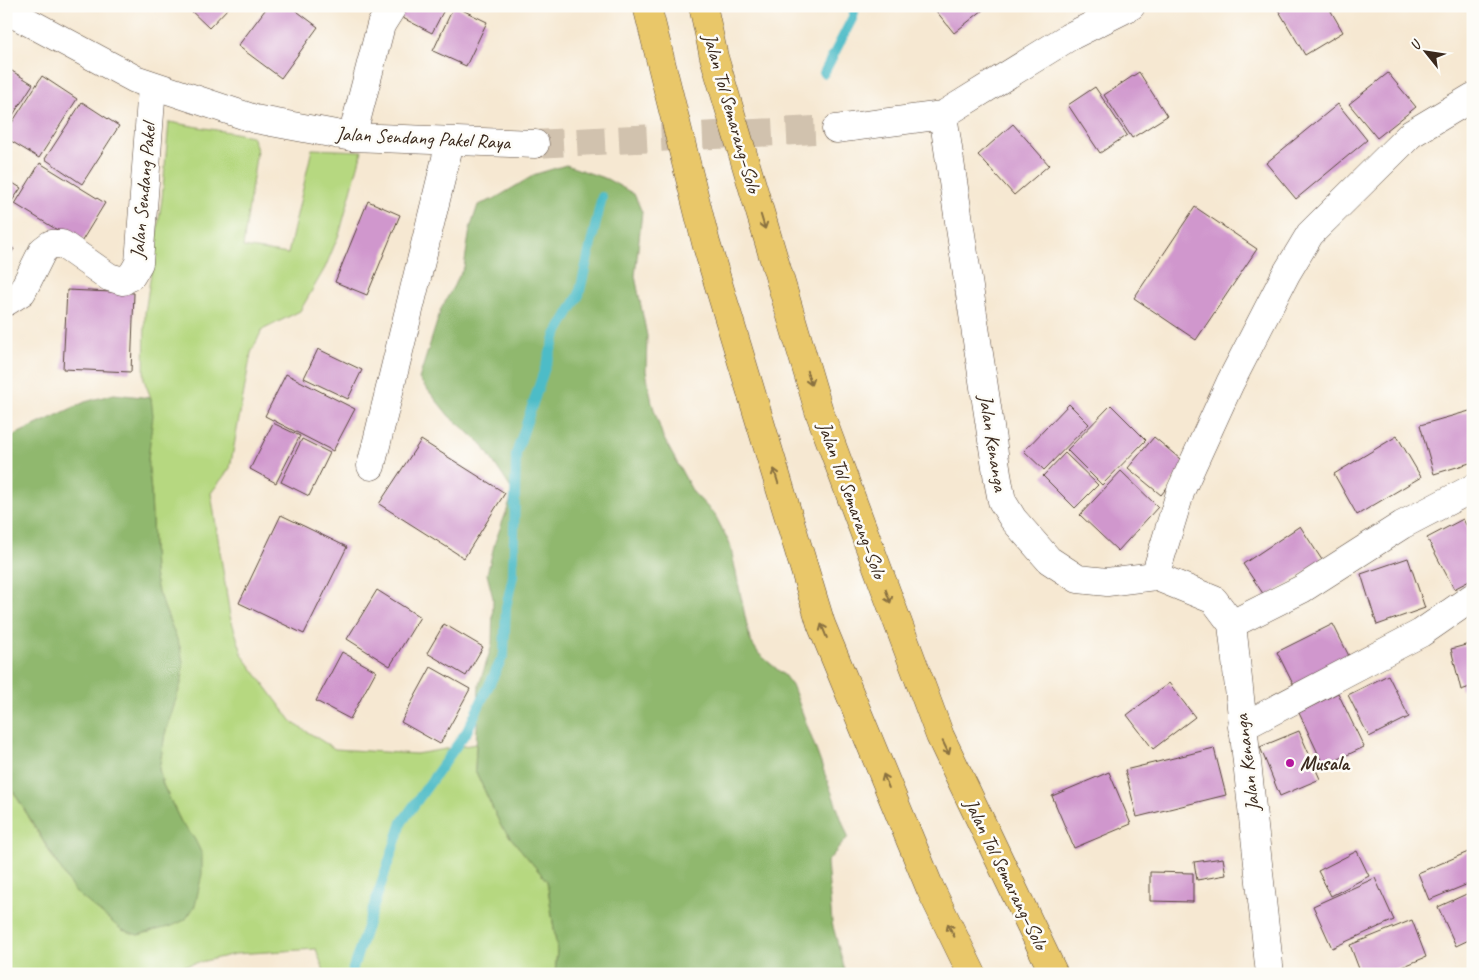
<svg xmlns="http://www.w3.org/2000/svg" width="1479" height="980" viewBox="0 0 1479 980" font-family="Caveat,sans-serif">
	<rect width="100%" height="100%" fill="#fdfcf7"/>
	<filter id="ink" filterUnits="userSpaceOnUse"><feTurbulence type="fractalNoise" baseFrequency=".02" numOctaves="2"/><feDisplacementMap in="SourceGraphic" scale="10" xChannelSelector="R" yChannelSelector="G"/><feConvolveMatrix kernelMatrix="1 2 1 2 8 2 1 2 1" color-interpolation-filters="sRGB"/></filter>
	<filter id="wash" filterUnits="userSpaceOnUse"><feTurbulence type="fractalNoise" baseFrequency=".0096" numOctaves="4" result="noise"/><feDisplacementMap in="SourceGraphic" scale="20" xChannelSelector="R" yChannelSelector="G"/><feGaussianBlur stdDeviation="1.12" result="paint"/><feColorMatrix in="noise" values="0 0 0 0 0 0 0 0 0 0 0 0 0 0 0 0 0 1.4 0 .05"/><feComposite in="paint" operator="in"/></filter>
	<g filter="url(#wash)">
		<rect width="100%" height="100%" fill="#f6e8d2"/>
		<path fill="#b6d880" stroke="#78814f" d="M 169,122 L 252,136 L 257,150 L 243,247 L 288,254 L 312,149 L 362,151 L 340,232 L 325,268 L 300,311 L 262,330 L 251,353 L 230,468 L 211,493 L 230,616 L 243,656 L 293,723 L 335,749 L 416,754 L 476,744 L 475,770 L 501,826 L 547,881 L 557,950 L 555,974 L 325,974 L 316,949 L 235,954 L 148,974 L 6,974 L 6,779 L 56,863 L 138,935 L 152,931 L 194,838 L 182,824 L 163,785 L 159,769 L 165,734 L 182,680 L 180,647 L 158,592 L 154,574 L 151,492 L 148,460 L 151,398 L 144,380 L 145,313 L 162,199 Z"/>
		<path fill="#90b86e" stroke="#667146" d="M 566,165 L 607,179 L 634,194 L 642,212 L 635,276 L 647,336 L 646,371 L 652,403 L 663,437 L 693,492 L 715,515 L 730,544 L 750,640 L 759,654 L 784,675 L 793,687 L 848,837 L 827,862 L 832,923 L 846,974 L 555,974 L 557,950 L 547,881 L 501,826 L 475,770 L 479,685 L 492,645 L 493,598 L 487,574 L 495,542 L 510,502 L 512,490 L 481,443 L 449,416 L 419,379 L 441,309 L 464,267 L 470,229 L 478,205 L 494,199 L 536,174 Z
			M 114,394 L 151,398 L 153,415 L 148,460 L 151,492 L 154,574 L 158,592 L 180,647 L 183,662 L 182,680 L 165,734 L 159,769 L 163,785 L 182,824 L 194,838 L 202,854 L 202,874 L 195,906 L 185,920 L 172,926 L 138,935 L 122,930 L 74,891 L 6,779 L 6,439 L 85,402 Z"/>
		<g fill="none" stroke-linecap="round" stroke-linejoin="round">
			<path stroke="#4ebcc7" stroke-width="10" d="M 824,73 L 853,17 L 855,6
				M 351,974 L 402,822 L 467,731 L 504,654 L 506,607 L 513,576 L 516,454 L 556,335 L 579,295 L 602,197"/>
		</g>
		<g id="blocks">
			<path fill="#d097cd" d="M 186,6 L 230,6 L 209,28 Z
				M 268,6 L 290,6 L 318,27 L 281,78 L 238,46 Z
				M 405,6 L 446,6 L 432,33 L 399,16 Z
				M 454,6 L 487,22 L 466,66 L 433,51 Z
				M 932,6 L 988,6 L 954,33 Z
				M 1276,6 L 1328,6 L 1343,32 L 1305,55 Z
				M 7,68 L 33,84 L 6,126 L 6,69 Z
				M 1139,72 L 1167,116 L 1132,138 L 1104,95 Z
				M 1388,73 L 1416,107 L 1377,138 L 1349,104 Z
				M 42,76 L 77,99 L 39,158 L 6,138 L 6,132 Z
				M 1095,87 L 1127,135 L 1100,153 L 1068,105 Z
				M 82,102 L 119,126 L 82,184 L 45,159 Z
				M 1338,104 L 1367,140 L 1296,199 L 1266,163 Z
				M 1013,124 L 1049,165 L 1014,195 L 978,155 Z
				M 40,163 L 105,203 L 80,244 L 15,204 Z
				M 6,179 L 21,188 L 6,210 Z
				M 368,201 L 400,215 L 367,295 L 335,282 Z
				M 1195,207 L 1257,249 L 1196,340 L 1134,298 Z
				M 6,244 L 14,249 L 6,262 Z
				M 67,290 L 134,293 L 131,372 L 63,369 Z
				M 318,349 L 362,370 L 348,399 L 304,378 Z
				M 286,374 L 355,409 L 333,451 L 265,416 Z
				M 1069,404 L 1089,424 L 1044,470 L 1024,451 Z
				M 1111,405 L 1146,440 L 1102,485 L 1067,450 Z
				M 1473,410 L 1473,462 L 1434,474 L 1420,425 Z
				M 273,423 L 300,436 L 276,483 L 250,469 Z
				M 1397,436 L 1421,477 L 1357,515 L 1334,474 Z
				M 1154,437 L 1186,464 L 1161,495 L 1128,468 Z
				M 302,439 L 330,453 L 309,496 L 281,482 Z
				M 421,440 L 505,493 L 464,558 L 379,504 Z
				M 1065,453 L 1098,485 L 1075,508 L 1043,476 Z
				M 1121,471 L 1158,507 L 1118,551 L 1080,515 Z
				M 281,515 L 347,547 L 304,634 L 239,603 Z
				M 1463,519 L 1473,538 L 1473,579 L 1454,589 L 1427,538 Z
				M 1300,526 L 1322,560 L 1266,598 L 1243,564 Z
				M 1408,558 L 1425,608 L 1377,625 L 1361,574 Z
				M 377,590 L 420,617 L 390,666 L 347,639 Z
				M 444,624 L 483,647 L 466,676 L 427,653 Z
				M 1333,624 L 1350,658 L 1294,686 L 1277,652 Z
				M 1473,643 L 1473,686 L 1461,690 L 1451,649 Z
				M 342,652 L 376,671 L 350,719 L 316,701 Z
				M 431,667 L 470,689 L 440,744 L 401,722 Z
				M 1388,675 L 1409,717 L 1369,737 L 1348,695 Z
				M 1169,683 L 1195,717 L 1153,749 L 1127,715 Z
				M 1338,693 L 1364,747 L 1324,766 L 1299,713 Z
				M 1299,731 L 1320,779 L 1280,796 L 1260,747 Z
				M 1214,748 L 1226,795 L 1137,817 L 1125,770 Z
				M 1109,772 L 1131,824 L 1074,848 L 1052,796 Z
				M 1473,850 L 1473,882 L 1429,900 L 1418,873 Z
				M 1357,851 L 1369,876 L 1331,896 L 1318,871 Z
				M 1223,858 L 1226,875 L 1197,880 L 1194,862 Z
				M 1150,872 L 1193,873 L 1193,902 L 1150,901 Z
				M 1375,878 L 1394,920 L 1332,948 L 1313,906 Z
				M 1473,891 L 1473,938 L 1456,946 L 1438,907 Z
				M 1412,920 L 1426,957 L 1385,974 L 1361,974 L 1350,945 Z"/>
		</g>
	</g>
	<g filter="url(#ink)">
		<use href="#blocks" fill-opacity="0" stroke="#574639" stroke-width="1"/>
		<g fill="none" stroke-linecap="round" stroke-linejoin="round">
			<path stroke="#d1c2ae" stroke-width="28" stroke-dasharray="28 14" stroke-linecap="butt" d="M 535,144 L 836,129"/>
			<g stroke="#574639" stroke-width="29">
				<path id="minor" d="M 943,115 L 1069,37 L 1131,6
					M 352,137 L 381,25 L 393,6
					M 6,302 L 22,292 L 43,250 L 51,244 L 62,244 L 109,277 L 123,281 L 132,275 L 139,263 L 152,86
					M 371,466 L 450,142
					M 1155,576 L 1181,490 L 1230,383 L 1286,274 L 1310,234 L 1411,134 L 1473,97
					M 1232,624 L 1302,589 L 1402,525 L 1473,488
					M 1242,727 L 1421,633 L 1473,597"/>
			</g>
			<g stroke="#574639" stroke-width="29">
				<path id="tertiary" d="M 6,10 L 135,79 L 255,119 L 352,137 L 535,144
					M 836,129 L 943,115 L 998,480 L 1002,501 L 1013,519 L 1049,560 L 1078,579 L 1107,582 L 1155,576 L 1214,600 L 1232,624 L 1270,974"/>
			</g>
			<g stroke="#574639" stroke-width="29">
				<path id="motorway" d="M 647,6 L 706,243 L 821,624 L 930,888 L 972,974
					M 703,6 L 714,57 L 819,411 L 940,736 L 1054,974"/>
			</g>
			<use href="#minor" stroke="#fff" stroke-width="28"/>
			<use href="#tertiary" stroke="#fff" stroke-width="28"/>
			<use href="#motorway" stroke="#e9c769" stroke-width="28"/>
		</g>
		<defs><path id="oneway-shaft" d="M-6 0H5M1.5-3L5.5 0L1.5 3" fill="none" stroke-width="1.6" stroke-linecap="round" stroke-linejoin="round" transform="scale(1.25)"/></defs>
		<g stroke="#897140">
			<use href="#oneway-shaft" transform="translate(763 222) rotate(73)"/>
			<use href="#oneway-shaft" transform="translate(809 378) rotate(73)"/>
			<use href="#oneway-shaft" transform="translate(776 476) rotate(-107)"/>
			<use href="#oneway-shaft" transform="translate(888 596) rotate(70)"/>
			<use href="#oneway-shaft" transform="translate(824 631) rotate(-112)"/>
			<use href="#oneway-shaft" transform="translate(946 748) rotate(64)"/>
			<use href="#oneway-shaft" transform="translate(886 781) rotate(-112)"/>
			<use href="#oneway-shaft" transform="translate(951 930) rotate(-117)"/>
		</g>
	</g>
	<circle fill="#b5179e" stroke="#fdfcf7" stroke-width="2" cx="1290" cy="763" r="5"/>
	<g text-anchor="middle" dominant-baseline="central" stroke-width="5" stroke-linejoin="round" paint-order="stroke">
		<g font-size="20" fill="#3b2a1e" stroke="#fdfcf7">
			<text transform="translate(732 113) rotate(74)">Jalan Tol Semarang–Solo</text>
			<text transform="translate(423 138) rotate(3)">Jalan Sendang Pakel Raya</text>
			<text transform="translate(143 191) rotate(-85)">Jalan Sendang Pakel</text>
			<text transform="translate(993 443) rotate(81)">Jalan Kenanga</text>
			<text transform="translate(852 500) rotate(70)">Jalan Tol Semarang–Solo</text>
			<text transform="translate(1247 763) rotate(-97)">Jalan Kenanga</text>
			<text transform="translate(1006 874) rotate(64)">Jalan Tol Semarang–Solo</text>
		</g>
		<g font-size="20" font-weight="bold" fill="#3b2a1e" stroke="#fdfcf7" text-anchor="start">
			<text x="1300" y="763">Musala</text>
		</g>
	</g>
	<rect width="1479" height="980" fill="none" stroke="#fdfcf7" stroke-width="25"/>
	<g transform="translate(1426 52) rotate(300)" stroke="#fdfcf7" stroke-width="4" paint-order="stroke">
	<path d="M0-4L9 19L0 12L-9 19Z" fill="#3b2a1e"/>
	<text y="-8" font-size="14" font-weight="bold" text-anchor="middle" fill="#3b2a1e">U</text>
	</g>
</svg>
